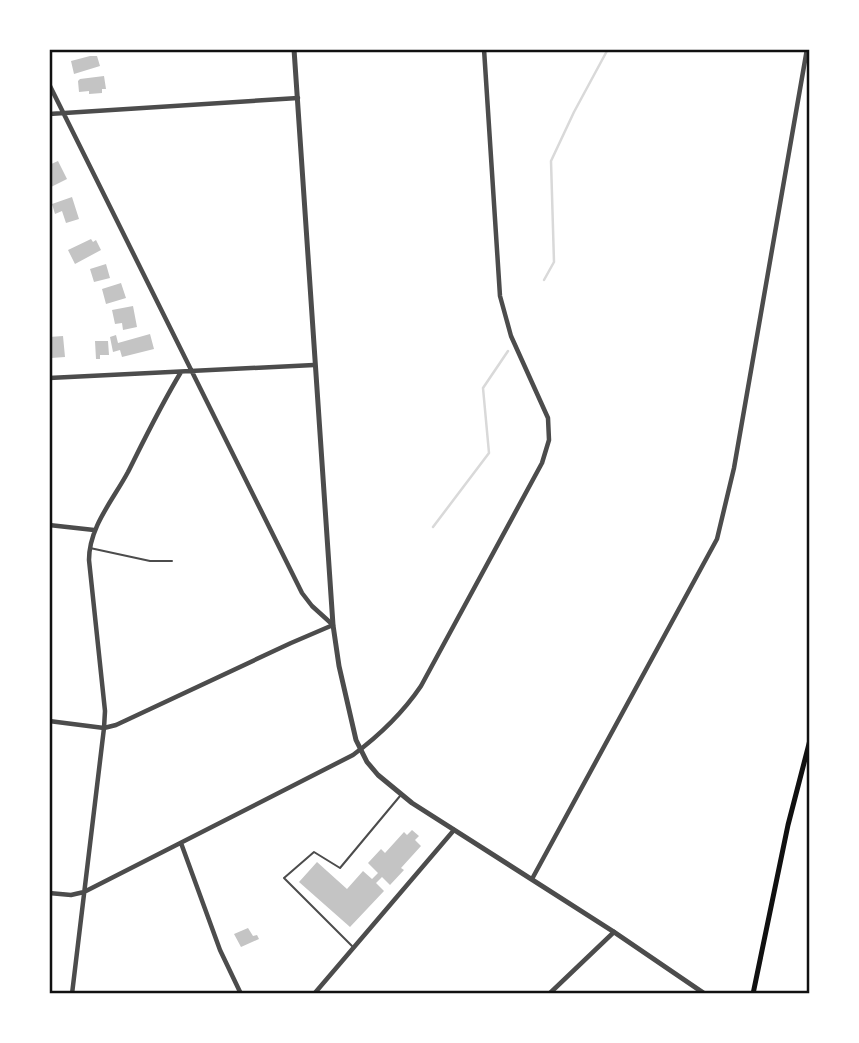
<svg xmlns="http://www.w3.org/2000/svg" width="859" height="1043" viewBox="0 0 859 1043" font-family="Barlow,sans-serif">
	<rect width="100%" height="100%" fill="#fff"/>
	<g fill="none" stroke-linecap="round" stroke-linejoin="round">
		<path stroke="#d9d9d9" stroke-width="2.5" d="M 544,280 L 554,262 L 551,161 L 574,112 L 608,49
			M 433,527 L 489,453 L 483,388 L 508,351"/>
	</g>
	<path fill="#c4c4c4" d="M 90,56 L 97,56 L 100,66 L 74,74 L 71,61 Z
		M 104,76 L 106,89 L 102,89 L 102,93 L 89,94 L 89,91 L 79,92 L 78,81 L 80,79 Z
		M 58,161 L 67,179 L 51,187 L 49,165 Z
		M 72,197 L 79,219 L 66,223 L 62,211 L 55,214 L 52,204 Z
		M 91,239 L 93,242 L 96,240 L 101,250 L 75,264 L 68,250 Z
		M 106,264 L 110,278 L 94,282 L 90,269 Z
		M 121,283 L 126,298 L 106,304 L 102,289 Z
		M 133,306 L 137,327 L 123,330 L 122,323 L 115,324 L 112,310 Z
		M 150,334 L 154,349 L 122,357 L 120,350 L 113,352 L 110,337 L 116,335 L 118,343 Z
		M 63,336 L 65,357 L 51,358 L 49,337 Z
		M 95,341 L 108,341 L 109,355 L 100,355 L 100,359 L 96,359 Z
		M 412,830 L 419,836 L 415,840 L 421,846 L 401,868 L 404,870 L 390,885 L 382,877 L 376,883 L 384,891 L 350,927 L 299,882 L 317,862 L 347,889 L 363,871 L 372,879 L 378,873 L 368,863 L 381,849 L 385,853 L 404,832 L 407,835 Z
		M 248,928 L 253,936 L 257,935 L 259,939 L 241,947 L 234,934 Z"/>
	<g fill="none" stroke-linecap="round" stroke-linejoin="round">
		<path stroke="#4c4c4c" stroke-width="2" d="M 90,548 L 150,561 L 172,561
			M 352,946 L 284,878 L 314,852 L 340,868 L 400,796"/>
		<path stroke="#4c4c4c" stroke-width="4.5" d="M 49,84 L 302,593 L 312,606 L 333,625 L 291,643 L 116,725 L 104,728 L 49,721
			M 49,114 L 298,98
			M 49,378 L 314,365
			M 49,525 L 94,530
			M 181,843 L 220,950 L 241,994
			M 532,879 L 717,539 L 734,468 L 807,49
			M 49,893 L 71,895 L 84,892 L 353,755 C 380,735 402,714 421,686 L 542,463 L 549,440 L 548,418 L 511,336 L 500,296 L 484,49
			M 72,994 L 104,728 L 105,711 L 89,560 C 89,527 113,500 128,472 C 145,438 161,405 181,372
			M 314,994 L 454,830
			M 549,994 L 614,932"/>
		<path stroke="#4c4c4c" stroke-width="5" d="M 294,49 L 333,625 L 339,666 L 356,740 L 367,762 L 378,775 L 412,803 L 614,932 L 705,994"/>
		<path stroke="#111" stroke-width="5" d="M 753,994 L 788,825 L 810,740"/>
	</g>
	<rect width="859" height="1043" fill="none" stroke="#ffffff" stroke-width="102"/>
	<rect x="51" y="51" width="757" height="941" fill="none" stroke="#111" stroke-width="2.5"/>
</svg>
